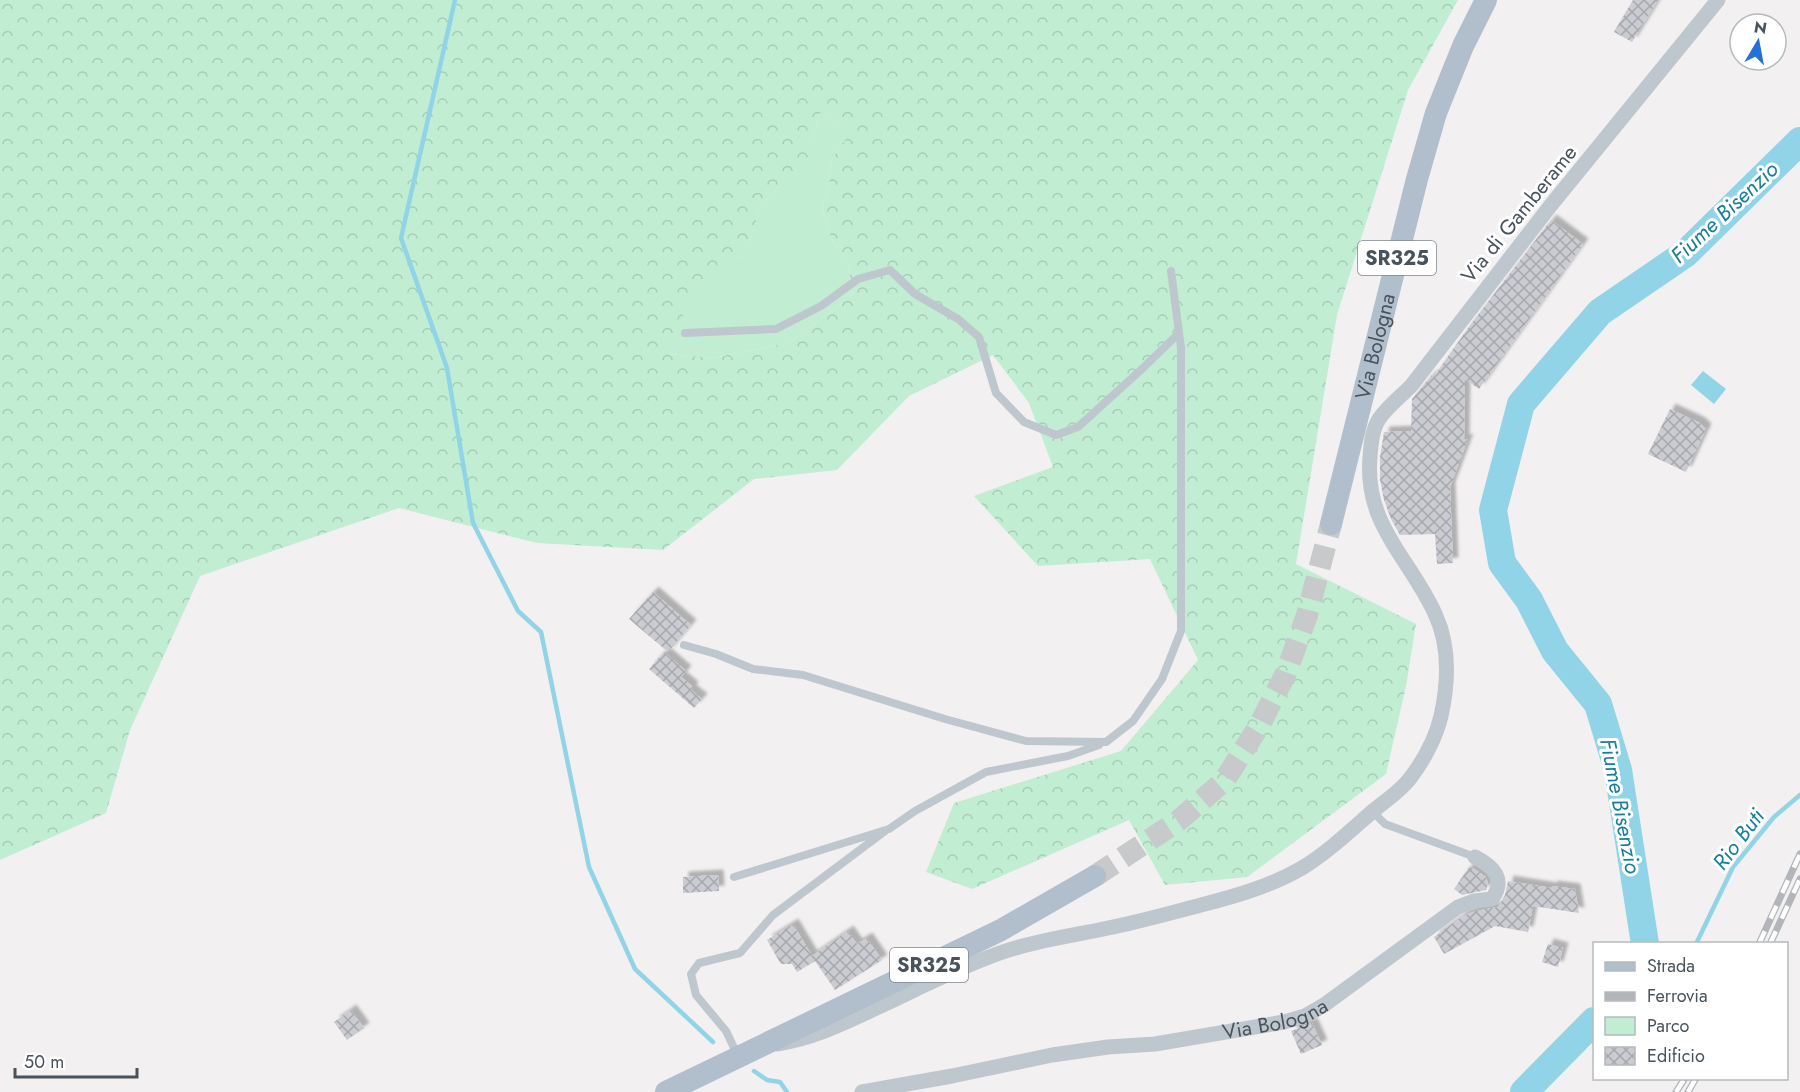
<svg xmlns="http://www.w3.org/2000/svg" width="1800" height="1092" viewBox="0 0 1800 1092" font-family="Jost,sans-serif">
	<defs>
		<pattern id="forest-crowns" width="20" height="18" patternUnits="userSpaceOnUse" patternTransform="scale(1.5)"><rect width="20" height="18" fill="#c1edd2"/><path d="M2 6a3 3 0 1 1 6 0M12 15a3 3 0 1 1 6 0" fill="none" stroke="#a7cdb7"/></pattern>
		<pattern id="building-cross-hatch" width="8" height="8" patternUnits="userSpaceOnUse" patternTransform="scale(1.5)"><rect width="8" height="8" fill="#caccd2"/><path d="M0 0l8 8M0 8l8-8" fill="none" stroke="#a6a8ae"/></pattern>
		<filter id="shadow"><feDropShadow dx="5.5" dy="-5.5" stdDeviation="1.5" flood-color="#0004"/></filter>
	</defs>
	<rect width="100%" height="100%" fill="#f2f0f0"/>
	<path fill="#c1edd2" d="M 820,113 L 835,124 L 854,132 L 839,147 L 831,161 L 829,185 L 822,207 L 831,239 L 848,262 L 853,295 L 795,338 L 778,345 L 713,358 L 670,354 L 690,290 L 710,279 L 748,249 L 760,207 L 778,187 L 806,164 Z"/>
	<path fill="url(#forest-crowns)" fill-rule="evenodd" d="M 0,0 L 1458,0 L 1408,90 L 1337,315 L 1296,564 L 1416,624 L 1406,686 L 1386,774 L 1247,877 L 1165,885 L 1129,820 L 972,889 L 926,872 L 954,803 L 1121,751 L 1198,660 L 1150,559 L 1038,566 L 974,496 L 1053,467 L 1029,403 L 993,355 L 909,396 L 837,470 L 754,479 L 663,550 L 537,543 L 399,508 L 200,576 L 130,730 L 106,813 L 0,860 ZM 820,113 L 835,124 L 853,132 L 839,147 L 831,161 L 829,185 L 822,207 L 831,239 L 848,262 L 853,295 L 795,338 L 778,345 L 713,358 L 670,354 L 691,290 L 710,279 L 733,270 L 748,249 L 760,207 L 778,187 L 806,165 Z"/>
	<path fill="#91d4e7" d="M 1703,371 L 1726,389 L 1714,404 L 1691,385 Z"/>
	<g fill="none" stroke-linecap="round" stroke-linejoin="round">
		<path stroke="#91d4e7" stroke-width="4.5" d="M 455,0 L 401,238 L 447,368 L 473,523 L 518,611 L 541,632 L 589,867 L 635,969 L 713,1042
			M 1696,944 L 1733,867 L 1774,817 L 1800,795
			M 754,1071 L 767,1080 L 780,1082 L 787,1092"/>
		<path stroke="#91d4e7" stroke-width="28" d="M 1645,944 L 1618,770 L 1598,704 L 1555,651 L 1529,600 L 1502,563 L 1493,510 L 1521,404 L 1600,312 L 1685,254 L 1800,141
			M 1524,1092 L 1594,1021"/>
	</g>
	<path fill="url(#building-cross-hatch)" filter="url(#shadow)" d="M 1633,0 L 1658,0 L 1632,42 L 1614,32 Z
		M 1551,220 L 1583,244 L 1479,389 L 1465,379 L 1464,440 L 1468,439 L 1450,487 L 1453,563 L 1437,564 L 1435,534 L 1400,535 L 1391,519 L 1384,500 L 1380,480 L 1380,457 L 1384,432 L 1411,431 L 1412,399 L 1432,375 L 1432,379 L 1471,324 Z
		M 1670,409 L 1700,423 L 1706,429 L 1686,472 L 1648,454 Z
		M 653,592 L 691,625 L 668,652 L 629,619 Z
		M 664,652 L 686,671 L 681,677 L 693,687 L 691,690 L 702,699 L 694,708 L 649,669 Z
		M 1470,866 L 1486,877 L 1488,884 L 1486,890 L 1462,895 L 1454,889 Z
		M 718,875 L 719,891 L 683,893 L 683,877 Z
		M 1508,881 L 1552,888 L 1552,886 L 1575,889 L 1579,913 L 1533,906 L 1528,932 L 1495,926 L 1444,954 L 1434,937 L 1463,916 L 1476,911 L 1498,907 L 1505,895 Z
		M 793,924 L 812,956 L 848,931 L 857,944 L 867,938 L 882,960 L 835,990 L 815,961 L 797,972 L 792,964 L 781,964 L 767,940 Z
		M 1548,944 L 1563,948 L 1558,967 L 1542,962 Z
		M 351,1010 L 364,1028 L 347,1040 L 334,1022 Z
		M 1312,1023 L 1322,1045 L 1301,1054 L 1291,1031 Z"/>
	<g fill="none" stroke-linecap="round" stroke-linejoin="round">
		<path stroke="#c8c9cb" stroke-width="22" stroke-dasharray="22 11" stroke-linecap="butt" d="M 1095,876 L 1178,821 L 1224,781 L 1259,726 L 1286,673 L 1307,615 L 1331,524"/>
		<path stroke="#bfc7ce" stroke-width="8" d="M 685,333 L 776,329 L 821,306 L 858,279 L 890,270 L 915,294 L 958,319 L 979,337 L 996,393 L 1024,422 L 1056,435 L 1078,427 L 1143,368 L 1179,333
			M 684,645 L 716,654 L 753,669 L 803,675 L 945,719 L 1026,741 L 1106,742 L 1133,721 L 1162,679 L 1181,631 L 1181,348 L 1171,271
			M 1373,812 L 1385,824 L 1475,857
			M 734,877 L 889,829 L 915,811 L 986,772 L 1068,756 L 1099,745
			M 737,1054 L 726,1031 L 696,995 L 691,974 L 699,963 L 740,953 L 773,915 L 885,831"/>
		<g stroke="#bfc7ce" stroke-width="15">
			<path d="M 777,1044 C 816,1038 848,1021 883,1005 C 921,987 958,968 997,954 C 1033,941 1071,936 1108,928 C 1139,922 1170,913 1201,905 C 1236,896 1271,886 1302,868 C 1328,852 1350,831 1373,811 C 1385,801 1402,790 1411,777 C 1424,760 1436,737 1441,716 C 1448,684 1450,647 1436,616 C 1411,559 1364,526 1370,457 C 1371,444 1372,430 1379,419 C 1387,407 1400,397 1411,386 L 1551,205 L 1718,0"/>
			<path id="s1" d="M 862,1092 L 952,1076 L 1052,1055 L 1108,1047 L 1155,1044 L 1284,1022 L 1305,1016 L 1324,1005 L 1458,907 L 1474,901 L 1492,899 C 1506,879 1494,867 1475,857"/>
		</g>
		<g stroke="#b1bfcd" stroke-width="22">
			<path id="s2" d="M 1331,524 L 1417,179 L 1436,113 L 1463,46 L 1486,0"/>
			<path d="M 666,1092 L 1001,930 L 1095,876"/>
		</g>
		<g stroke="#b2b5ba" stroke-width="7">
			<path id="rail" d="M 1759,944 L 1800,854
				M 1770,944 L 1800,879
				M 1676,1092 L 1685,1078
				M 1688,1092 L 1696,1078"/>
		</g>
		<use href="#rail" stroke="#fff" stroke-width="4.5" stroke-dasharray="14" stroke-linecap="butt"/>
	</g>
	<g text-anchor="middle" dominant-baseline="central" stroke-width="6" stroke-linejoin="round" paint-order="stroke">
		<g fill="#fff" stroke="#80878d" stroke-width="1.5">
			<rect x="1358" y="241" width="78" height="34" rx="4.5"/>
			<rect x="890" y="948" width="78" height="34" rx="4.5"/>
		</g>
		<g font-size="20" font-weight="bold" fill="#49535c">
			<text x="1397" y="258">SR325</text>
			<text x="929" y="965">SR325</text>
		</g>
		<g font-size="21" fill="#49535c" stroke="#fff">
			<text transform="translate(1519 214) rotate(-51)">Via di Gamberame</text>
			<text stroke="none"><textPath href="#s2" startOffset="183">Via Bologna</textPath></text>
			<text stroke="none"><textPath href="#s1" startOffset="420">Via Bologna</textPath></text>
		</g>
		<g font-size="22" font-style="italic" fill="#157e9b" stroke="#fff">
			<text transform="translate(1724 212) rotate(-43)">Fiume Bisenzio</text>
			<text transform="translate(1621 806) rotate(79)">Fiume Bisenzio</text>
			<text transform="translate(1738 839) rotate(-53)">Rio Buti</text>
		</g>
	</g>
	<rect x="1593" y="942" width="195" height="138" fill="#ffffff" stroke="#b6babe" stroke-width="1.5"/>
	<rect x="1605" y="962" width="30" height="9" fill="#b1bfcd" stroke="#b6babe" stroke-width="1.5"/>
	<text x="1647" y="972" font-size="18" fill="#49535c">Strada</text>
	<rect x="1605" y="992" width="30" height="9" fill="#b2b5ba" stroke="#b6babe" stroke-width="1.5"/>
	<text x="1647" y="1002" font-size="18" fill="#49535c">Ferrovia</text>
	<rect x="1605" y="1017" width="30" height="18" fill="#c1edd2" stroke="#b6babe" stroke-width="1.5"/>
	<text x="1647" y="1032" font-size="18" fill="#49535c">Parco</text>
	<rect x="1605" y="1047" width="30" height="18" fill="url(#building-cross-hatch)" stroke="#b6babe" stroke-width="1.5"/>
	<text x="1647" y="1062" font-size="18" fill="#49535c">Edificio</text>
	<g transform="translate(1758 42) rotate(10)"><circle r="28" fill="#ffffff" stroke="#b6babe" stroke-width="1.5"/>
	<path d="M0-4.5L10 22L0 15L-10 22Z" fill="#2571d7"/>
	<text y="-9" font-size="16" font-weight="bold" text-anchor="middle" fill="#49535c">N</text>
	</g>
	<path d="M15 1068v9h122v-9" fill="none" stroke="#49535c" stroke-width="3"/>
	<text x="24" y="1068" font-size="18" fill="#49535c" stroke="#ffffff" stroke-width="4.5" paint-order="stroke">50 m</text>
</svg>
